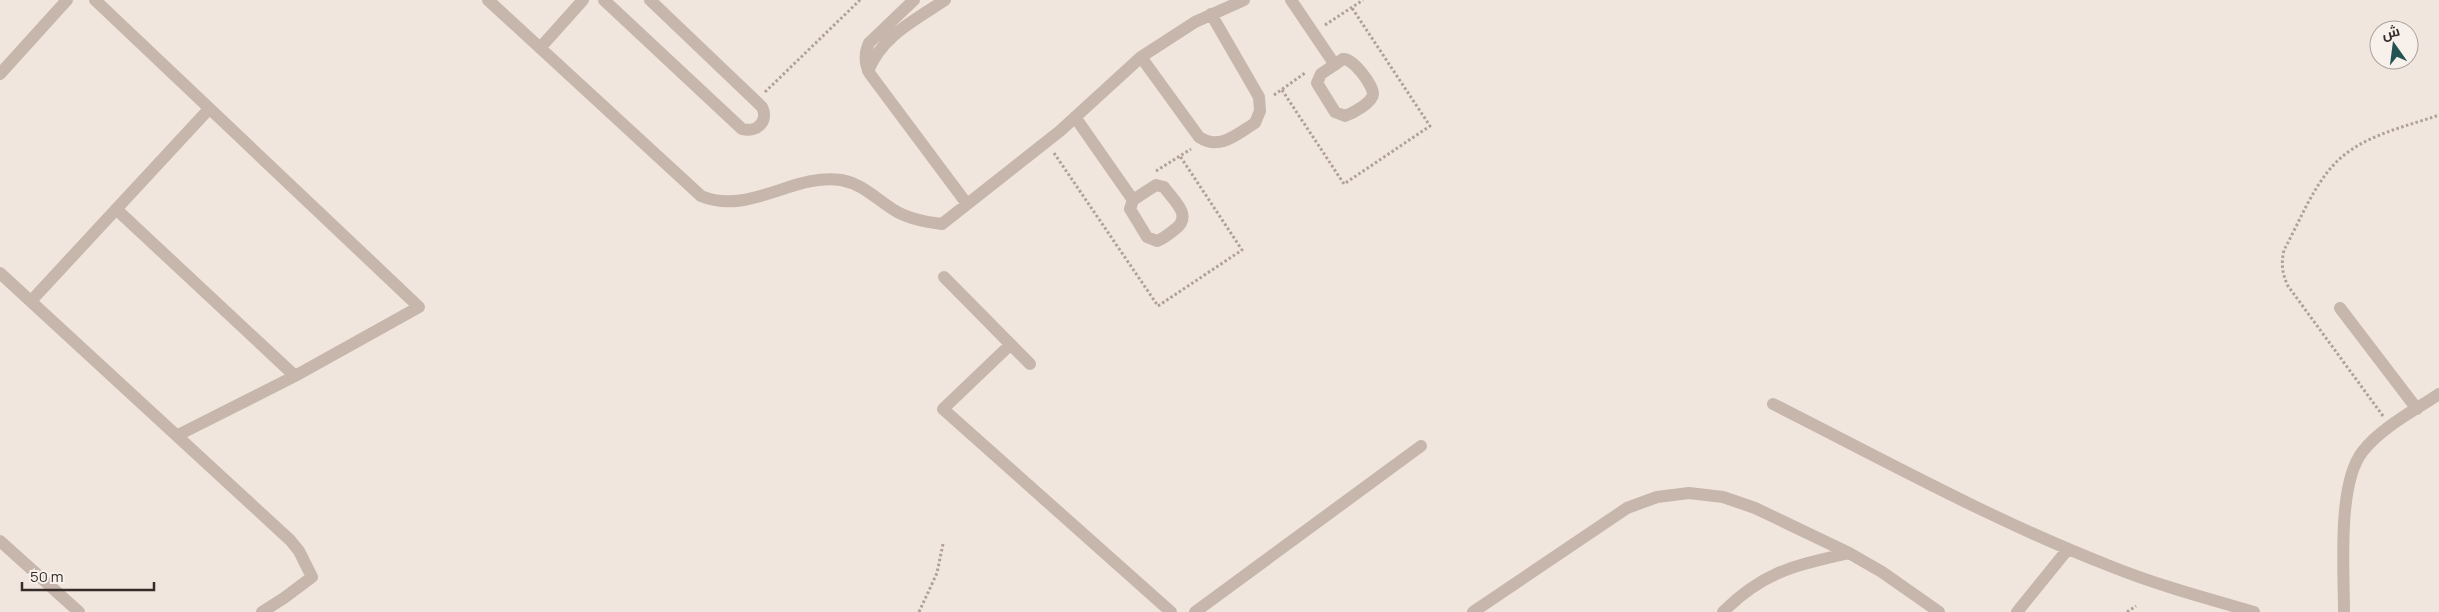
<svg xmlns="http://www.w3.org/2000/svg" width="2439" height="612" viewBox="0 0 2439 612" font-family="Manrope,Cairo,sans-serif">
	<rect width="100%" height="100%" fill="#f0e6de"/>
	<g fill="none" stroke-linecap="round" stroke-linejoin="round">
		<path stroke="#b2a095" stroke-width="3" stroke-dasharray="2.5 2.5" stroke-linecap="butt" d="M 1325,25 L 1363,0
			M 1282,90 L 1344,184 L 1430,126 L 1352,8
			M 765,92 L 860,0
			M 1274,95 L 1305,73
			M 1054,153 L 1158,306 L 1242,250 L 1180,156
			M 1156,171 L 1191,149
			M 2383,416 L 2288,286 C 2282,274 2281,263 2284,250 C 2301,219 2316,178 2343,156 C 2369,134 2408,126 2439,115
			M 919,612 L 937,573 L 943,544
			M 2127,612 L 2136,606"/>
		<path stroke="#c7b6ab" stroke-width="12" d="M 95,0 L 419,307 L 295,376 L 178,435
			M 488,0 L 701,196 C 749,216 793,173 841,180 C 863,184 876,199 894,210 C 908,219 925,222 942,224 L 1060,131 L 1141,57 L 1195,22 L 1244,0
			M 604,0 L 742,129 C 757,133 769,121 762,107 L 650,0
			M 914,0 L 869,43 C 864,54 864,63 870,74 L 967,204
			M 1291,0 L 1335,65
			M 540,48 L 583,0
			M 1141,57 L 1199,137 C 1220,151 1237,134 1255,123 L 1260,111 L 1259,97 L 1211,14
			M 1343,59 C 1353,58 1373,85 1373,94 C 1372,103 1353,113 1345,116 L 1335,112 L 1317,83 L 1321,74 Z
			M 868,71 C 882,36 915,20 945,0
			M 0,74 L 67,0
			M 1075,117 L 1133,200
			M 1156,185 L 1164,187 C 1174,201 1194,216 1174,230 C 1169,234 1163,239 1157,241 L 1147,237 L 1130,209 L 1133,200 Z
			M 116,209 L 295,376
			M 0,273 L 290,540 L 299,551 L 312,577 L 284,598 L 262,612
			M 944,277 L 1030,364
			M 31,301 L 209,109
			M 2340,308 L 2417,409
			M 1010,345 L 943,409 L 1171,612
			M 1773,404 C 1884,460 1994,521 2110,566 C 2157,585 2205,598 2254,612
			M 0,541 L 79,612
			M 1195,612 L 1421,446
			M 1473,612 L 1627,508 L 1657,497 L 1689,493 L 1723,497 L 1755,508 L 1849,553 L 1882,572 L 1939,612
			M 1723,612 C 1764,571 1794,566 1849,553
			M 2017,612 L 2068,549
			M 2344,612 C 2344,570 2337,483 2363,451 C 2382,427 2414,411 2439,394"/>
	</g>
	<g transform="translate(2394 45) rotate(346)"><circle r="24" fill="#f8f0ea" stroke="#aaa29d"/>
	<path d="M0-4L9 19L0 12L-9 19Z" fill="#235252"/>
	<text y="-8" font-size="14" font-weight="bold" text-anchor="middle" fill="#352c29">ش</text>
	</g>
	<path d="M22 582v8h132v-8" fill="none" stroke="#352c29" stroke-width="2.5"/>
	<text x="30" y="582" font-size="15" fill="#352c29" stroke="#f8f0ea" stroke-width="4" paint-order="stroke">50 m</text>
</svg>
